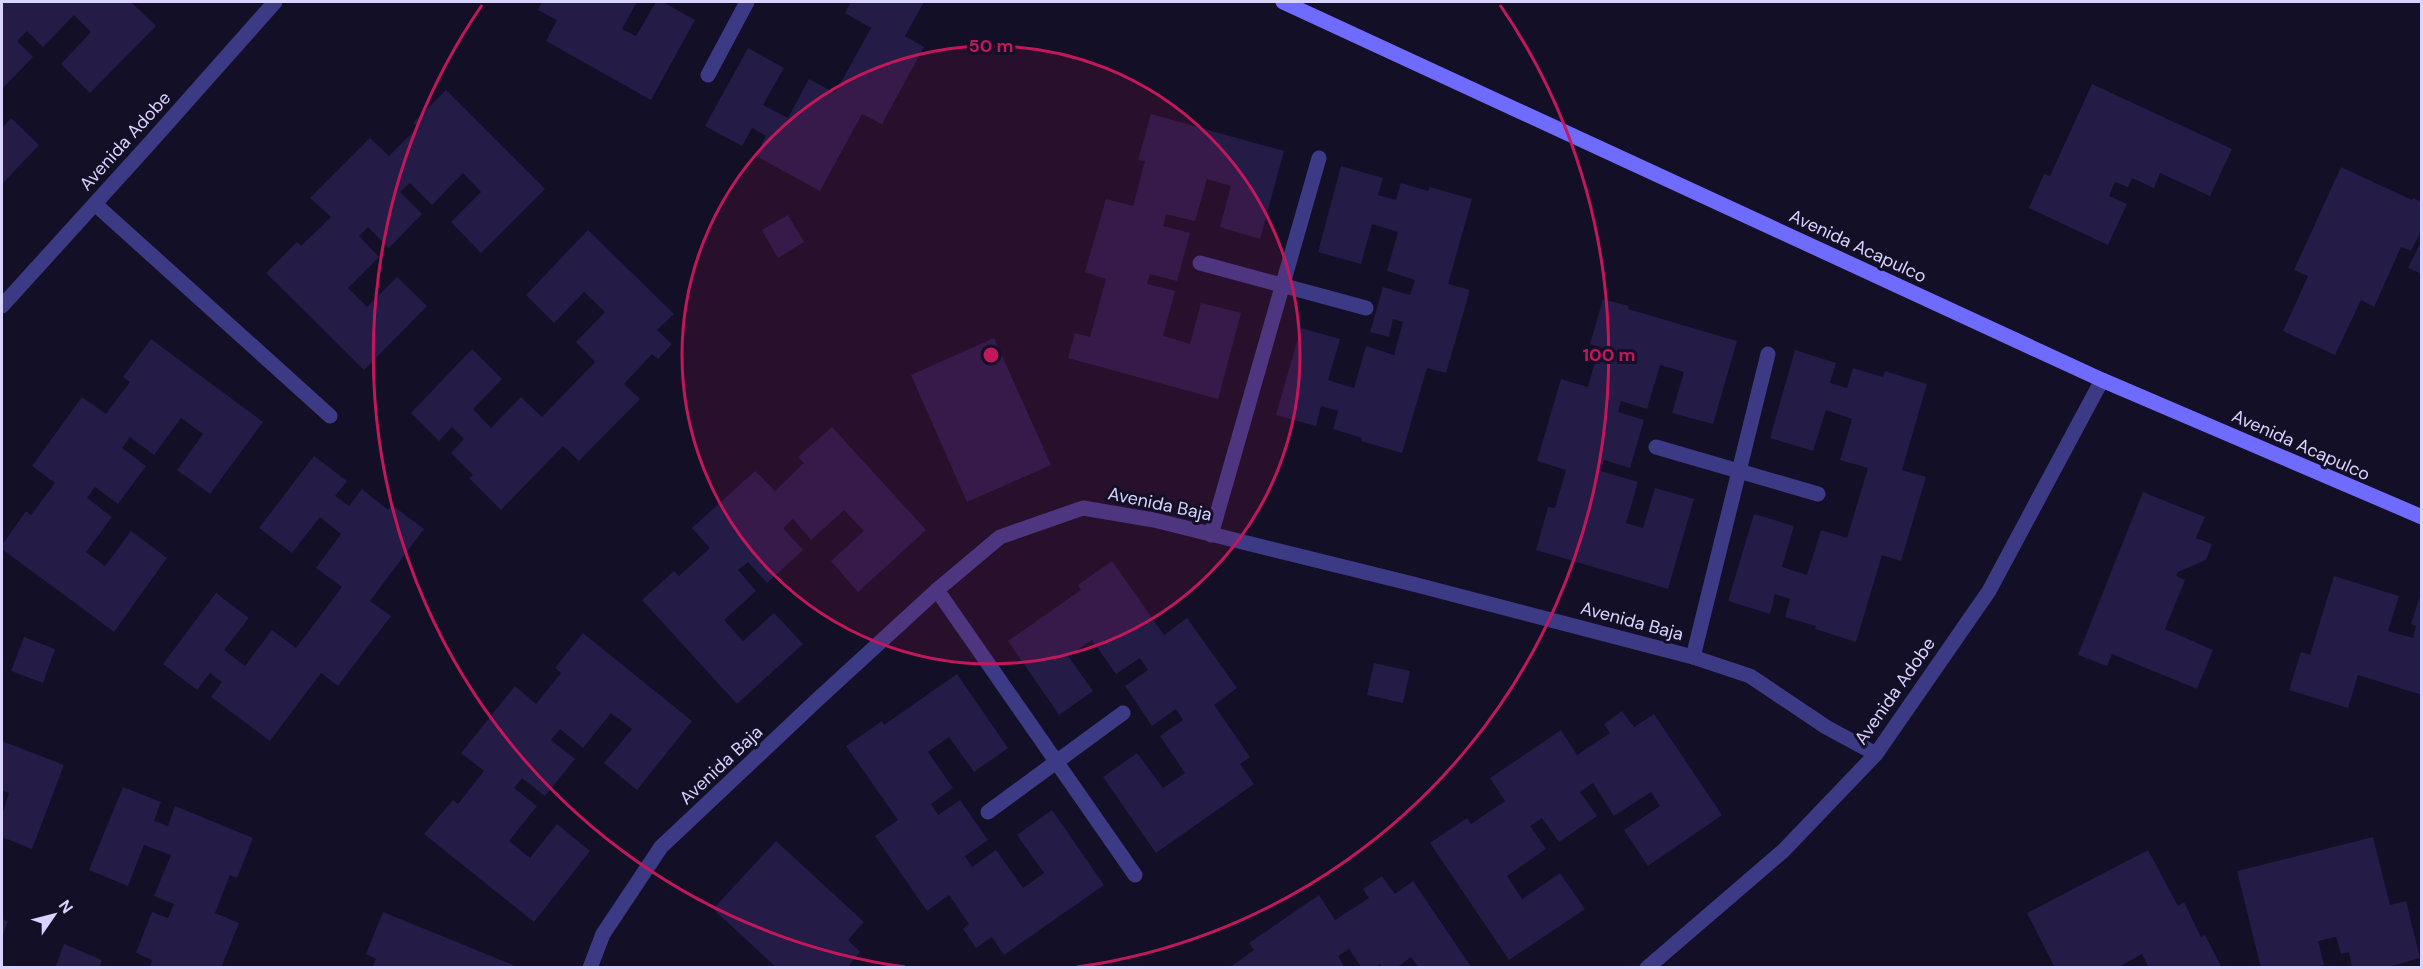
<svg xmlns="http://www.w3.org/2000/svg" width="2423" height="969" viewBox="0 0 2423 969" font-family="'DM Sans',sans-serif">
	<rect width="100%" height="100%" fill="#130f26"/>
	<path fill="#241b47" d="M 2,2 L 131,2 L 156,26 L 90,93 L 61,64 L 91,32 L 74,15 L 43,47 L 27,31 L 17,41 L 33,57 L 2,89 Z
		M 542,2 L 637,2 L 622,29 L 636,36 L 656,2 L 663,2 L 695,20 L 651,100 L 546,41 L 557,20 L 538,10 Z
		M 851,2 L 924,2 L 905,36 L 924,47 L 882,124 L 862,114 L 820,191 L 756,156 L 766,136 L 752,128 L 742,146 L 705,126 L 748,48 L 784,68 L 763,105 L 788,118 L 809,79 L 835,93 L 871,28 L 845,13 Z
		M 2092,84 L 2232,149 L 2210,196 L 2160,173 L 2154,188 L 2132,178 L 2128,187 L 2115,182 L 2109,196 L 2127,204 L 2108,245 L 2029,208 L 2044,174 L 2050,176 Z
		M 446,90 L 545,189 L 481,253 L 451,222 L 481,192 L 463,173 L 432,205 L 410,183 L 400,192 L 422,214 L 389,248 L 368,227 L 359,236 L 379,257 L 348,288 L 367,307 L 397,277 L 427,306 L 364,370 L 266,273 L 297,242 L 301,246 L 331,217 L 310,198 L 370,138 L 389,156 L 418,127 L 413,123 Z
		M 1151,114 L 1284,151 L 1260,239 L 1220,227 L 1231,186 L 1207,179 L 1195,221 L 1166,214 L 1163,226 L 1190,233 L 1177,281 L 1150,274 L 1147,284 L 1175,291 L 1163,336 L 1190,344 L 1201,303 L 1241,313 L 1218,399 L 1068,358 L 1075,333 L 1090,337 L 1106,279 L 1085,272 L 1106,199 L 1133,206 L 1145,161 L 1138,160 Z
		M 11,118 L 39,145 L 2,184 L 2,128 Z
		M 1341,166 L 1383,178 L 1378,195 L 1396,200 L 1401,183 L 1428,191 L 1430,187 L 1472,199 L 1448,284 L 1470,290 L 1446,373 L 1427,368 L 1402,453 L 1361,441 L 1362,438 L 1333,429 L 1338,411 L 1321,406 L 1316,426 L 1276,415 L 1301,328 L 1340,339 L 1328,380 L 1354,388 L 1366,346 L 1394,355 L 1403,322 L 1393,319 L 1389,337 L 1370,332 L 1383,287 L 1410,295 L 1415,280 L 1387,271 L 1398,232 L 1372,224 L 1361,264 L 1318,252 Z
		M 2341,167 L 2412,200 L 2413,198 L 2422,202 L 2422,229 L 2411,251 L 2401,247 L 2374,307 L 2361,300 L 2335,355 L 2283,331 L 2308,276 L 2294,270 Z
		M 788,215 L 804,242 L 778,258 L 762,230 Z
		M 588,230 L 674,314 L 657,330 L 672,344 L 658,359 L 652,354 L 624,384 L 640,399 L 579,461 L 563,446 L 501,510 L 469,478 L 473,475 L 451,453 L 464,439 L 452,427 L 439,441 L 411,413 L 472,349 L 502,379 L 473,409 L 491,428 L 521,397 L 542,417 L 595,362 L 576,342 L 605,312 L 584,292 L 554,323 L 526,295 Z
		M 2422,240 L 2422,274 L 2408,268 Z
		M 1603,299 L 1629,306 L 1628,309 L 1737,341 L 1713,424 L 1672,413 L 1684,372 L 1660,365 L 1647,409 L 1621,401 L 1618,412 L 1644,420 L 1630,468 L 1604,460 L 1601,471 L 1638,482 L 1626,523 L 1643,528 L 1655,488 L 1694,499 L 1668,589 L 1536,550 L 1548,507 L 1555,508 L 1566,470 L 1537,461 L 1561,379 L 1588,387 L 1599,347 L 1590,344 Z
		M 994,338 L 1051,465 L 967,502 L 911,375 Z
		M 151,339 L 263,422 L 210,494 L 177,470 L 203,434 L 181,418 L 154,455 L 130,437 L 122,448 L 146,466 L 118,504 L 95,487 L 87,498 L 112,517 L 86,552 L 105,566 L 131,531 L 167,558 L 114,632 L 2,549 L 2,545 L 26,511 L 31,515 L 55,483 L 32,466 L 82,397 L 106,414 L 130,382 L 123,377 Z
		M 1795,350 L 1836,363 L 1830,383 L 1847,388 L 1853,368 L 1883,377 L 1885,371 L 1927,384 L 1902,470 L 1926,477 L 1901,561 L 1882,555 L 1856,642 L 1815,629 L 1816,626 L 1785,617 L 1790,599 L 1775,594 L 1770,614 L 1728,601 L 1754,514 L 1794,526 L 1782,567 L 1807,575 L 1821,530 L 1847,538 L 1868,468 L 1840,460 L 1852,419 L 1826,410 L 1813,451 L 1770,438 Z
		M 832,427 L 926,530 L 858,592 L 831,561 L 864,531 L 844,510 L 811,540 L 793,519 L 783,528 L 803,550 L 767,583 L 748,562 L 738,570 L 756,591 L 724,620 L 743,641 L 774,613 L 803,644 L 737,704 L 642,600 L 674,571 L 679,576 L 710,548 L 692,528 L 755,471 L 775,491 L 804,463 L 798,457 Z
		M 314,456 L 347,481 L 335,496 L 349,506 L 362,489 L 388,510 L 392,505 L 424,529 L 370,601 L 391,616 L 338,686 L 321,673 L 270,741 L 211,697 L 222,682 L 210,673 L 197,690 L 163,664 L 216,593 L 249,618 L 224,650 L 245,666 L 272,630 L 296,648 L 342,587 L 316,568 L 341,534 L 320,517 L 292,553 L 259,528 Z
		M 2143,492 L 2205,517 L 2196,538 L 2212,544 L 2206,560 L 2178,572 L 2176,576 L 2185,580 L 2165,629 L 2213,650 L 2197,689 L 2112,654 L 2107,666 L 2078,655 Z
		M 1112,561 L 1164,635 L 1187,618 L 1237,688 L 1214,705 L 1250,757 L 1240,764 L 1254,784 L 1156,853 L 1103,777 L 1137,753 L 1163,788 L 1185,773 L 1160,736 L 1183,720 L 1176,709 L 1152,726 L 1125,686 L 1148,670 L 1140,658 L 1116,674 L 1092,640 L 1068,656 L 1093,691 L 1059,715 L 1008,641 L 1081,590 L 1078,585 Z
		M 2334,576 L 2399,596 L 2388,631 L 2413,638 L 2416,626 L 2411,624 L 2420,596 L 2422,596 L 2422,695 L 2358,675 L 2348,708 L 2289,690 L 2301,652 L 2310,655 Z
		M 583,633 L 692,721 L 637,790 L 604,763 L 632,729 L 611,713 L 583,748 L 560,729 L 551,740 L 575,759 L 545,796 L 522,778 L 514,788 L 537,806 L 509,841 L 530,858 L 557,824 L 590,851 L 534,922 L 424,834 L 453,800 L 458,804 L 484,771 L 461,753 L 515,686 L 536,704 L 561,673 L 555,668 Z
		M 24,637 L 55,649 L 43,683 L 11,671 Z
		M 1374,663 L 1410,671 L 1403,703 L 1367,695 Z
		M 957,674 L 1008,748 L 974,772 L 949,737 L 928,752 L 953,788 L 931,804 L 938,815 L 960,800 L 988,840 L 965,856 L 972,867 L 996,850 L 1023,888 L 1044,873 L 1017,835 L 1052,810 L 1104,885 L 1004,955 L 992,937 L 976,948 L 963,929 L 969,924 L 949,895 L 927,911 L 875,836 L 898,820 L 846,746 L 882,721 L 884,725 Z
		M 1622,711 L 1634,727 L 1654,714 L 1722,815 L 1648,866 L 1624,830 L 1660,806 L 1651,792 L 1614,816 L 1593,783 L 1580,792 L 1597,816 L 1559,842 L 1542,818 L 1530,826 L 1546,849 L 1507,876 L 1522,899 L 1560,873 L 1585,909 L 1509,960 L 1430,843 L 1467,818 L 1471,824 L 1505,801 L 1490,778 L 1561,730 L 1577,755 L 1610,733 L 1604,724 Z
		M 2,741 L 64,765 L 32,849 L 2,837 L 2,814 L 9,793 L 2,790 Z
		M 123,787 L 161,802 L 154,821 L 168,826 L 175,806 L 253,838 L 237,878 L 230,875 L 215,913 L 239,923 L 221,968 L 150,968 L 152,960 L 136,953 L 152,912 L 168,918 L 174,904 L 154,896 L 171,855 L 144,845 L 128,886 L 89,870 Z
		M 2373,837 L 2390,905 L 2406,901 L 2420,958 L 2384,968 L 2352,968 L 2349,952 L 2341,954 L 2336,937 L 2318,941 L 2324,965 L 2313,968 L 2261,968 L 2237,871 Z
		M 776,841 L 864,922 L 848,940 L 860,952 L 847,968 L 777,968 L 713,909 Z
		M 2148,850 L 2178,906 L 2184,902 L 2201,937 L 2205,935 L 2222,968 L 2149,968 L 2142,954 L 2117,968 L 2055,968 L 2027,913 Z
		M 1382,876 L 1395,894 L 1413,881 L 1472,968 L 1419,968 L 1411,957 L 1396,968 L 1382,968 L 1380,964 L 1375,968 L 1362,968 L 1349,949 L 1338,956 L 1345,968 L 1229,968 L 1254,950 L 1249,943 L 1319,895 L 1335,920 L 1369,898 L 1363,889 Z
		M 383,912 L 513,965 L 512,968 L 372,968 L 376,959 L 366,954 Z
		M 2,919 L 8,921 L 2,937 Z
		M 64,944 L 102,960 L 99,968 L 55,968 Z"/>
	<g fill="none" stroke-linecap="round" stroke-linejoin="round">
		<path stroke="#3d3a85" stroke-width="15" d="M 708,75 L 747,2
			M 95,204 L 330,416
			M 1200,263 L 1366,308
			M 1656,447 L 1818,494
			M 1211,535 L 1319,158
			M 937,590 L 1135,875
			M 1693,657 L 1768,354
			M 988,812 L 1123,713"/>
		<path stroke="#3d3a85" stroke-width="15" d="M 2,306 L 149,144 L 275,2
			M 590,968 L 603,934 L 661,847 L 817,700 L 937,590 L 1000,537 L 1083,508 L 1154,520 L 1417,585 L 1693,657 L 1750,676 L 1826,727 L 1876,754
			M 1647,968 L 1783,851 L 1876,754 L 1989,591 L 2102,380"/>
		<path stroke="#6f6bff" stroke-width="15" d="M 1283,2 L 2102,380 L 2422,517"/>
	</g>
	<circle cx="991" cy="355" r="309" fill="#c2185b" fill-opacity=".12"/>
	<g fill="none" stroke="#c2185b" stroke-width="3">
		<circle cx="991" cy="355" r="309"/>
		<path d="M905 967A618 618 0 0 1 482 5M1500 5A618 618 0 0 1 1077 967"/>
	</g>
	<g text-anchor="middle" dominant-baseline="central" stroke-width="6" stroke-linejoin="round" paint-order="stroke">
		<g font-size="18" fill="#d9d4ff" stroke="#130f26">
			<text transform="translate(125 141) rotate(-48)">Avenida Adobe</text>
			<text transform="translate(1858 246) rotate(25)">Avenida Acapulco</text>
			<text transform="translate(2301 445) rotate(24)">Avenida Acapulco</text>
			<text transform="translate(1160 504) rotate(12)">Avenida Baja</text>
			<text transform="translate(1632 621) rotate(15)">Avenida Baja</text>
			<text transform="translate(1895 691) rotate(-55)">Avenida Adobe</text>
			<text transform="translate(721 765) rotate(-43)">Avenida Baja</text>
		</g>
	</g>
	<circle cx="991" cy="355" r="9" fill="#c2185b" stroke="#130f26" stroke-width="3"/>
	<g font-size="18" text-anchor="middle" font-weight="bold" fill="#c2185b" stroke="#130f26" stroke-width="6" stroke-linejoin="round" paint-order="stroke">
		<text x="991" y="52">50 m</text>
		<text x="1609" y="361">100 m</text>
	</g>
	<rect width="2423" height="969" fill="none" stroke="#d9d4ff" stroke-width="6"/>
	<g transform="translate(54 915) rotate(55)" stroke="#130f26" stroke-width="4.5" paint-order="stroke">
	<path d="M0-4.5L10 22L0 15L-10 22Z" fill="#d9d4ff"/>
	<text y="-9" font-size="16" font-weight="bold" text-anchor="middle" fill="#d9d4ff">N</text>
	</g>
</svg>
